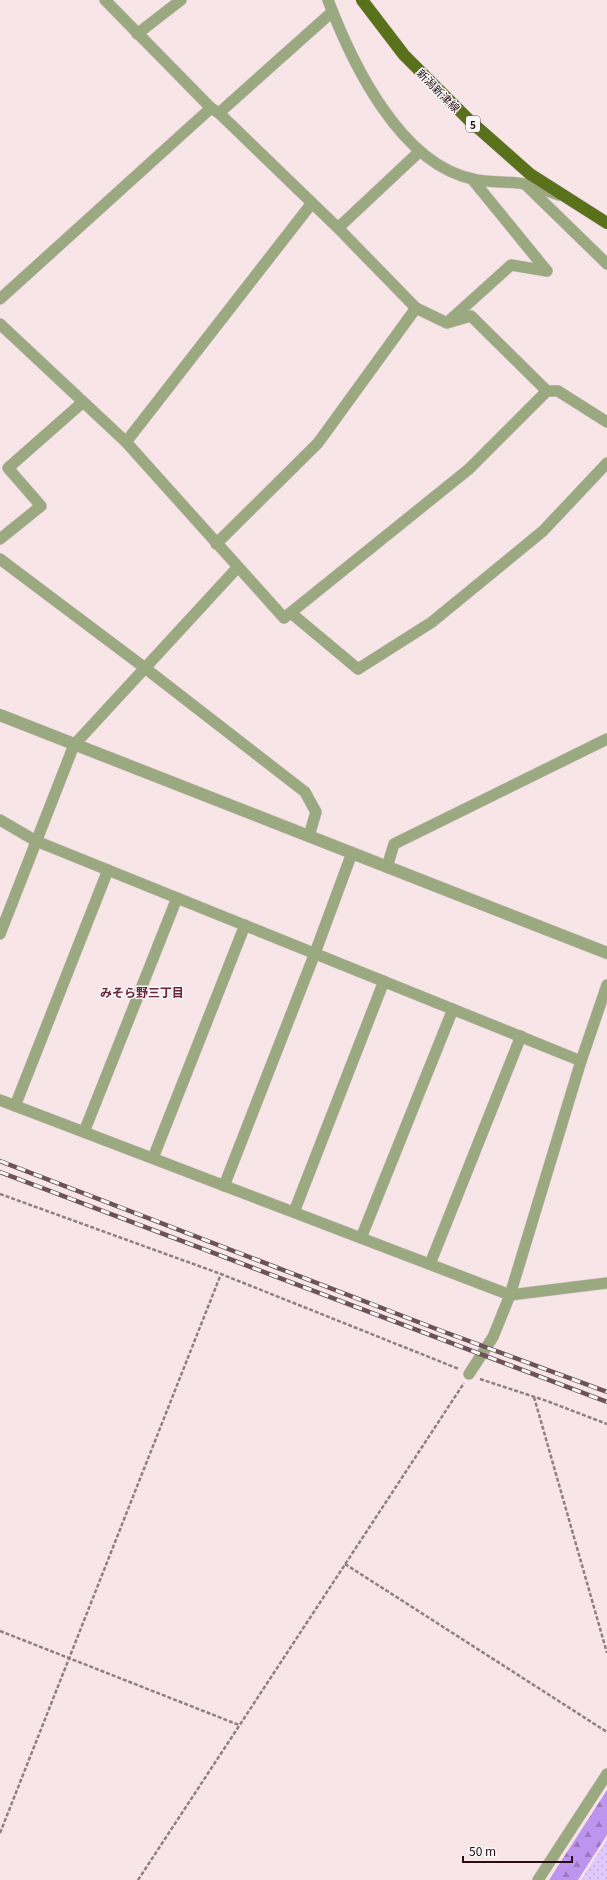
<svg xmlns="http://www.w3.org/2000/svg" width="607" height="1880" font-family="Georgia,'Noto Sans JP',serif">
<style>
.grass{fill:url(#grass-dots)}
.forest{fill:url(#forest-firs)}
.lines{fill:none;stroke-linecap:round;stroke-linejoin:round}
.minor-casing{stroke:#d6c2c6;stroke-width:12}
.tertiary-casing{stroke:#d6c2c6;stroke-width:13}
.primary-casing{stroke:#d6c2c6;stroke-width:13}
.path{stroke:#947d82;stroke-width:2.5;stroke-dasharray:4 2;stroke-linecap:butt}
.minor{stroke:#9aa980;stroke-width:11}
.tertiary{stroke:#9aa980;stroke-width:12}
.primary{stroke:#59711b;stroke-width:12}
.rail-casing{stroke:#6c5359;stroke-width:4.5}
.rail{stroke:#f7f7f7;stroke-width:3;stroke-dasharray:9;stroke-linecap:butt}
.labels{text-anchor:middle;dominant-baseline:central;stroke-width:3;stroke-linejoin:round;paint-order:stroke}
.shield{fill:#f7f7f7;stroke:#685359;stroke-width:1}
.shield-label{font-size:10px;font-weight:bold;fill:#2a0d15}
.street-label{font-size:11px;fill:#2a0d15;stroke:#f7f7f7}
.neighbourhood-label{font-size:12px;font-weight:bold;fill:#69243a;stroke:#f7f7f7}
</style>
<defs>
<pattern id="grass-dots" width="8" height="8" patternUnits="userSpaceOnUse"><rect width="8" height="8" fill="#dfc9fd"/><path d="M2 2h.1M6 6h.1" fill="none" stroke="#c0abd8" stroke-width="1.8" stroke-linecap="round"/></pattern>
<pattern id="forest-firs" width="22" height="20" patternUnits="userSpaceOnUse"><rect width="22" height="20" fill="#bd94ee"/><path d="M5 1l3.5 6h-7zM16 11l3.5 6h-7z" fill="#9a77c0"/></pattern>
</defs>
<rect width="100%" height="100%" fill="#f7e5e8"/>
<polygon class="grass" points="607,1839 607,1880 581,1880"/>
<polygon class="forest" points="607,1790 607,1835 578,1880 549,1880"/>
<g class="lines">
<g class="minor-casing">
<g id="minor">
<polyline points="105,0 211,108 219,113 338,228 416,308 447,323 471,316 547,391 558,391 607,422"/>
<path d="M328 0C352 63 400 164 473 179 489 183 507 181 524 184 535 186 547 191 559 195"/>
<polyline points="137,34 181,0"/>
<polyline points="219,113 332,12"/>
<polyline points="527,186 607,264"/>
<polyline points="338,228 419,152"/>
<polyline points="0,299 211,108"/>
<polyline points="450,320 511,265 547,271 472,179"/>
<polyline points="0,324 126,442 284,618 469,469 547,391"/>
<polyline points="126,442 312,203"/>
<polyline points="0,539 41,506 8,468 83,402"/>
<polyline points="216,544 318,443 416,308"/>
<polyline points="0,559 145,668 305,792 316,812 309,836"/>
<polyline points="291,613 358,669 432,622 543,531 607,463"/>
<polyline points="0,820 36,841 581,1061"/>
<polyline points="387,867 394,844 607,739"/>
<polyline points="0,934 74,745 238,567"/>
<polyline points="0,1100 510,1295 607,1283"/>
<polyline points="15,1106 108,870"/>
<polyline points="84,1132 177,898"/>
<polyline points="153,1158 245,925"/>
<polyline points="224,1186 315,953 352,853"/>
<polyline points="294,1212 384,981"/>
<polyline points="361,1238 453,1009"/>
<polyline points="430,1264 521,1036"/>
<polyline points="469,1374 493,1337 510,1295 581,1061 607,985"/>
<polyline points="538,1880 607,1774"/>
</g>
</g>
<g class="tertiary-casing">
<polyline id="tertiary" points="0,715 607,953"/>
</g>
<g class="primary-casing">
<polyline id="primary" points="362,0 404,55 469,120 530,174 607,223"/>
</g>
<g class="path">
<polyline points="0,1194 221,1274 459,1369"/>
<polyline points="480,1379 547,1401 607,1424"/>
<polyline points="534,1397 607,1653"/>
<polyline points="345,1564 607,1732"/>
<polyline points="0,1631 239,1725"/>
<polyline points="0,1833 221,1274"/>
<polyline points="138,1880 464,1383"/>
</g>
<use href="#minor" class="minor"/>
<use href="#tertiary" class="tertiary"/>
<use href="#primary" class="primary"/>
<g class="rail-casing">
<g id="rail">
<polyline points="0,1161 439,1330 607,1392"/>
<polyline points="0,1172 607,1402"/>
</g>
</g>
<use href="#rail" class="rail"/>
</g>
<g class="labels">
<rect class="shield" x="466" y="116" width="14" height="16" rx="3"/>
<g class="shield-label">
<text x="473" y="124">5</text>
</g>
<g class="street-label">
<text transform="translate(439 90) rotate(45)">新潟新津線</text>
</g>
<g class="neighbourhood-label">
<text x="142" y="991">みそら野三丁目</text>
</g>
</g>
<path d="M463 1856v6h109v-6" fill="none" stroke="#2a0d15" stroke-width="2"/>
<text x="469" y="1856" font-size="12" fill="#2a0d15" stroke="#f7f7f7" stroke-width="3" paint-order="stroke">50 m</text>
</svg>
